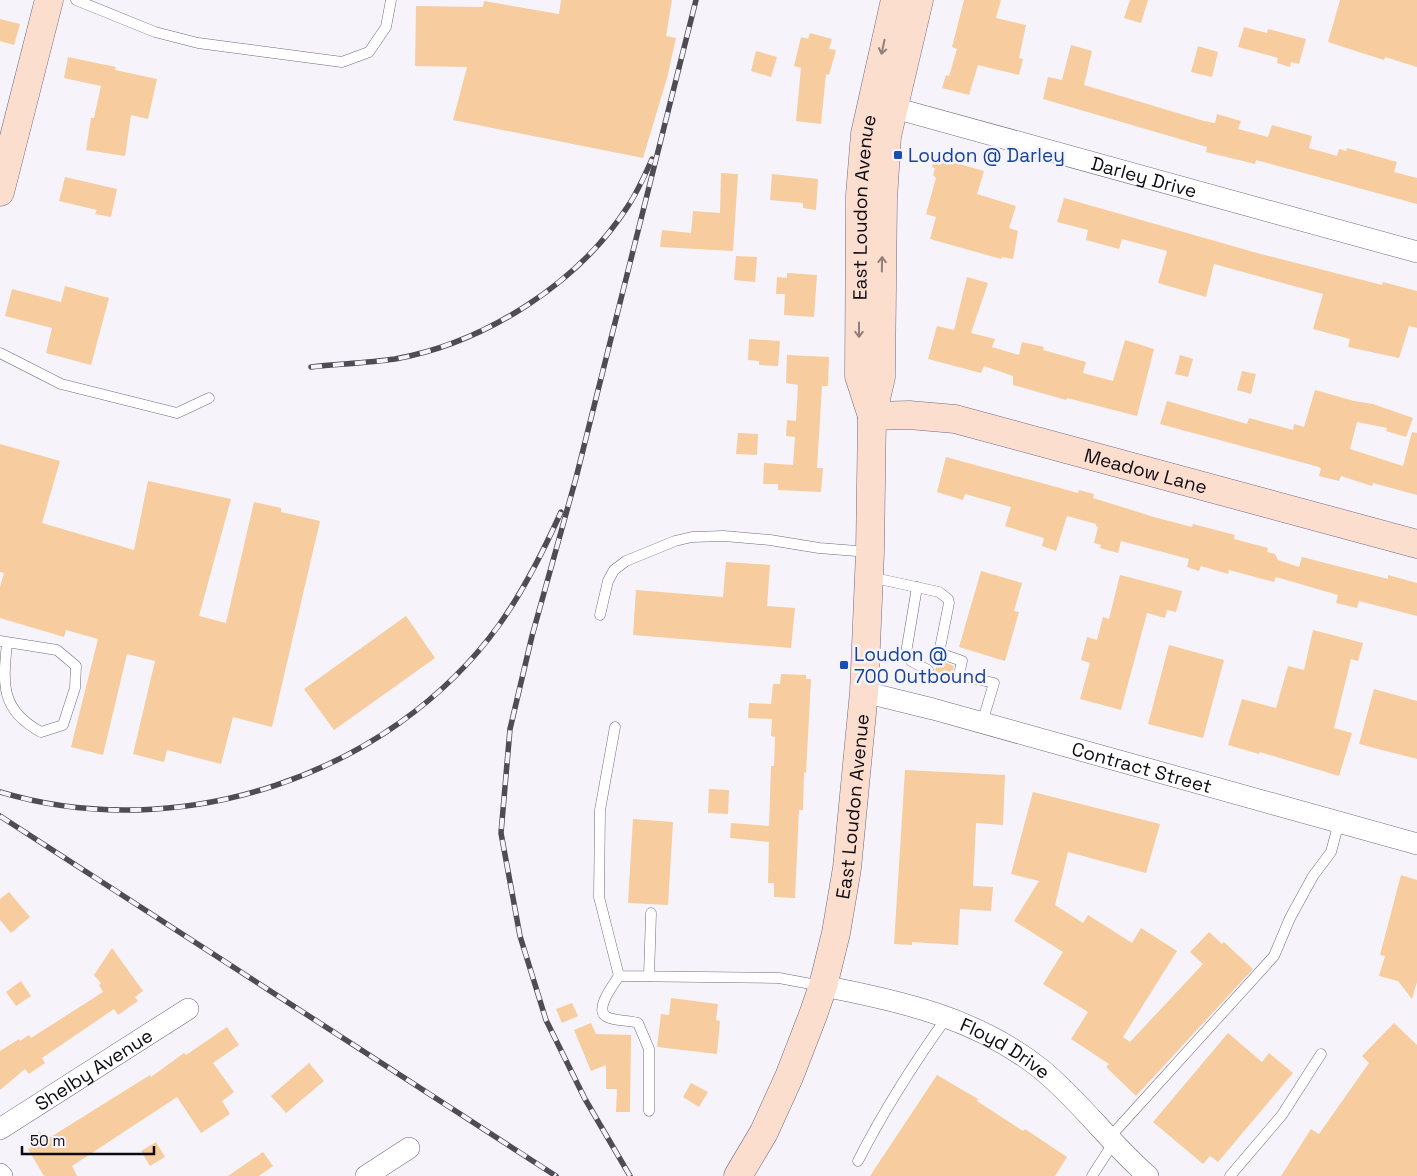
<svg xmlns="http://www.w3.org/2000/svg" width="1417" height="1176" font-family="'Space Grotesk',sans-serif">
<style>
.building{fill:#f7cc9e}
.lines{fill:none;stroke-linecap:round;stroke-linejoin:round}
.lane-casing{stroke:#716984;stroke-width:11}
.street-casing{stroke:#716984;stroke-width:22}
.secondary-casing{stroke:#716984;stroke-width:29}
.lane{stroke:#fff;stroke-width:10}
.street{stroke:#fff;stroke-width:21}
.secondary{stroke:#fbdece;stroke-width:28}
.rail-casing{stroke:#4f4c55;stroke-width:5.5}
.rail{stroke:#f6f4fa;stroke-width:4;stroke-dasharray:11;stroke-linecap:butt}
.oneway{stroke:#907f7a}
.transit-dot{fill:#1a4fb4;stroke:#f6f4fa;stroke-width:2}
.labels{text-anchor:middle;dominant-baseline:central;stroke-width:5;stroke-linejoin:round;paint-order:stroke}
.transit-label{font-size:19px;fill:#164399;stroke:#f6f4fa;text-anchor:start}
.street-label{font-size:19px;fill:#0d0a14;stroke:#f6f4fa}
</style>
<rect width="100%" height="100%" fill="#f6f4fa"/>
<g class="building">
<polygon points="561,0 672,0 666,36 676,38 667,78 643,158 453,120 467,67 415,66 416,6 483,7 484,1 559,14"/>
<polygon points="964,0 1001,0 996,18 1026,25 1019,58 1023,59 1019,75 978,65 969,95 942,88 946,75 949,76 957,49 952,47"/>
<polygon points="1130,0 1148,0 1141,23 1124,18"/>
<polygon points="1340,0 1417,0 1417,67 1385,57 1384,60 1368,55 1328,42"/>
<polygon points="0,19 20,24 14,45 0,41"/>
<polygon points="1244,27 1267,33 1268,29 1306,39 1299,64 1291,62 1290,67 1277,63 1278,58 1238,47"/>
<polygon points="810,33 832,39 829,49 836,50 829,75 826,74 821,124 796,121 801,68 794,66 801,37 808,39"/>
<polygon points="1071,45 1092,51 1084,85 1204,121 1215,123 1217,114 1241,121 1238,129 1268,137 1272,125 1312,136 1309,148 1337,156 1339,149 1346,151 1347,148 1397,162 1394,172 1417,178 1417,204 1256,160 1255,164 1206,152 1207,147 1043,99 1048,77 1062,80"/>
<polygon points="1198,46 1218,52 1212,77 1191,72"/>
<polygon points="756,51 777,57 771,77 751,71"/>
<polygon points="68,57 116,67 115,70 157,79 148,119 131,115 125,156 86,150 91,118 94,118 101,86 64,78"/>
<polygon points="937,151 961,158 959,164 984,171 977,194 1016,206 1009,228 1018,231 1013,259 1002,257 1001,259 930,239 936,217 926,214 936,178 933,175 935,168 932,167"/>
<polygon points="721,173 738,174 733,251 660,247 662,230 691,233 693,211 720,213"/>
<polygon points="772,174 818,179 816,210 803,208 803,203 770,200"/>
<polygon points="65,177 117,189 111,217 95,214 97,210 59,201"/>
<polygon points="1064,198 1257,253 1382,285 1383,282 1417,291 1417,328 1409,326 1399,358 1348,347 1350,339 1313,329 1323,294 1214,264 1206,297 1158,283 1167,251 1122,239 1119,249 1086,240 1088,230 1057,222"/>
<polygon points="736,256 757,257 755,282 734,280"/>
<polygon points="787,273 817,275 814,317 784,315 785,294 776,294 777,277 787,278"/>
<polygon points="967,277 988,283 971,333 995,339 992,347 1019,355 1022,342 1044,347 1043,350 1086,362 1083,373 1113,381 1125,340 1154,349 1137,416 1067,398 1066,400 1013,385 1013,376 984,366 981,373 928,359 937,326 954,330"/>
<polygon points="65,286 109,298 91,365 46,353 52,328 5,316 12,289 61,302"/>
<polygon points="749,339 780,341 778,366 759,365 759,361 748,360"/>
<polygon points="787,355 829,357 828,386 822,386 820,419 817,468 823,468 821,492 778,490 778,484 763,484 764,463 793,465 795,437 786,436 787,420 796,421 798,385 786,383"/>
<polygon points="1180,355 1193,359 1188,377 1175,374"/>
<polygon points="1242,371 1256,374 1251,394 1237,390"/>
<polygon points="1315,390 1354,401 1373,404 1413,418 1406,437 1386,431 1387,428 1357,422 1350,449 1403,466 1412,432 1417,433 1417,495 1373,483 1372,486 1341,476 1339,481 1319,476 1321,469 1319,467 1160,424 1167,401 1247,424 1249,418 1293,430 1294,424 1304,427"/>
<polygon points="738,433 758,434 757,455 736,454"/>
<polygon points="0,444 60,461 42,523 134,550 148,481 231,499 199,616 226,623 254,502 281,508 281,512 320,521 272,727 233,717 221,764 167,750 164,762 133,754 155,661 127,654 103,755 71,747 98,639 66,630 64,637 0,618 0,587 4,573 0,572"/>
<polygon points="946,457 1078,493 1079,490 1094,494 1093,498 1154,517 1192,527 1193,524 1235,535 1234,539 1268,548 1267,552 1275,554 1278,560 1299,567 1302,557 1388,579 1388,575 1417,583 1417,616 1359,601 1357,608 1336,603 1338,595 1276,577 1274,582 1229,570 1228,574 1201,566 1199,571 1187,567 1189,559 1121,541 1118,553 1100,548 1101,545 1094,543 1098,527 1096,526 1096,524 1067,516 1056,551 1042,546 1044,538 1005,526 1011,507 965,494 963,500 937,492"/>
<polygon points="726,562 770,565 767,606 795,608 791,648 633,635 636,590 723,597"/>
<polygon points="981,571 1022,583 1014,611 1019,612 1005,661 959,647"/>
<polygon points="1120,575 1182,591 1176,612 1167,610 1165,618 1147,613 1121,710 1080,699 1090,663 1081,660 1087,637 1097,640 1103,617 1109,619"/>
<polygon points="406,616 435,658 334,730 304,689"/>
<polygon points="1313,630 1363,643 1358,661 1351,659 1334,728 1352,733 1339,776 1260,752 1259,754 1228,745 1242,699 1276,708 1288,666 1304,670"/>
<polygon points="1169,645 1224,660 1203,738 1148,724"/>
<polygon points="938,660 954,666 951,682 933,678"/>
<polygon points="781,674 806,675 806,679 811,679 806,773 804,772 803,810 799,810 795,898 774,897 774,883 768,883 769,842 730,838 731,823 769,826 771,766 774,766 775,737 771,736 772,719 748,718 749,703 771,704 773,684 780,684"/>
<polygon points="1374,689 1417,701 1417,759 1359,744"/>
<polygon points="905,770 1005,775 1003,825 976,823 973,886 993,887 991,911 960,909 958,945 912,942 912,945 894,944"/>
<polygon points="709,789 729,790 728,814 708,813"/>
<polygon points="1033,792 1160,824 1146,873 1068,852 1055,905 1083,923 1088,915 1132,943 1141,928 1177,951 1123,1037 1130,1042 1203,964 1190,952 1209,932 1222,944 1224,942 1253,969 1136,1096 1106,1067 1109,1064 1071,1039 1088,1012 1043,984 1063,952 1014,921 1039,881 1011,874"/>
<polygon points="633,819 673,822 668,905 628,903"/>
<polygon points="1401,875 1417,880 1417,982 1412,999 1398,981 1379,976 1385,956 1380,955"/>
<polygon points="9,892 30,917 11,933 0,920 0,899"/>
<polygon points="112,948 143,991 135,997 138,1001 118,1015 114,1009 42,1058 45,1063 29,1074 25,1069 0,1090 0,1051 19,1039 20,1041 29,1035 31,1038 103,992 99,985 101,983 94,975"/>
<polygon points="21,981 31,996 16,1006 6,992"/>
<polygon points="671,998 718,1004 716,1020 720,1021 717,1054 657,1047 661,1014 669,1015"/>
<polygon points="572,1003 578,1016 562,1023 556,1009"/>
<polygon points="591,1023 596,1034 631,1035 630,1112 616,1112 617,1089 606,1089 606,1065 591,1071 574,1030"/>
<polygon points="1394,1023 1417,1045 1417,1176 1281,1176 1311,1129 1319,1134 1369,1063 1362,1056"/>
<polygon points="227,1027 239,1045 213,1063 234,1092 222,1101 230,1114 201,1133 177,1097 72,1166 77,1176 44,1176 28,1149 32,1147 28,1139 40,1132 44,1139 49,1138 150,1075 151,1077 184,1053 186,1055"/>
<polygon points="1228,1033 1262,1062 1269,1053 1293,1073 1218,1162 1210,1156 1203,1164 1153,1122"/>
<polygon points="309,1063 324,1081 286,1113 271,1096"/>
<polygon points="937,1075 978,1099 977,1101 1023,1131 1025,1129 1067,1157 1055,1176 870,1176"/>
<polygon points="691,1083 708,1092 699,1107 683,1097"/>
<polygon points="156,1142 165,1157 150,1166 141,1151"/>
<polygon points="263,1152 273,1166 259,1176 228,1176"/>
</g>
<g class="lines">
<g class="lane-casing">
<g id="lane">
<polyline points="76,0 155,32 198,43 342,62 369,52 386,27 391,0"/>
<polyline points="0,353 61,384 177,413 209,398"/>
<polyline points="870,577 939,592 948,599 949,603 939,653 962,661 959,675 994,683 982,723"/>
<polyline points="917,587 906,653 911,661 928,670"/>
<polyline points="600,615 608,581 614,570 626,561 675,541 692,537 724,536 770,540 819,548 869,552"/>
<path d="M0 641 57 650 76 666 75 688 63 725 41 732C0 710 3 684 7 643"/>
<polyline points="615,727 600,810 599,897 619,976 779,978 822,986"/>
<path d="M619 976C614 984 593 1010 607 1017 614 1021 628 1020 638 1023L649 1049V1111"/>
<polyline points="649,976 651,913"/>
<polyline points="1110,1137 1274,956 1290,918 1313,876 1331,852 1339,822"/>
<path d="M858 1161C884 1110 914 1063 947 1017"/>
<polyline points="1092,1176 1114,1142"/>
<polyline points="1230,1176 1282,1115 1321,1054"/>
</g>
</g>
<g class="street-casing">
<g id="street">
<path id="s1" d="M880 104 1417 252"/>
<path id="s2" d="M864 692 933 709 1417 844"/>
<path id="s3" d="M823 986C901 1001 977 1018 1041 1069 1080 1101 1110 1143 1148 1176"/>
<path id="s4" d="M0 1129 188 1009"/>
<polyline points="0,1174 2,1176"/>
<polyline points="366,1176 409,1148"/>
</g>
</g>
<g class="secondary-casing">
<g id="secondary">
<polyline points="0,192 49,0"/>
<path id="s5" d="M872 416 909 415 955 419 1417 544"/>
<path id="s6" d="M872 416 859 376 860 195 865 134 895 0"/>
<path id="s7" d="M738 1176 764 1132 789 1077 813 1015 823 986 836 933 847 868 864 692 870 552 872 416 881 377 883 199 887 136 919 0"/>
</g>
</g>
<use href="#lane" class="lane"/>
<use href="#street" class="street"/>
<use href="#secondary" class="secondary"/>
<g class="rail-casing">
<g id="rail">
<path d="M311 367C339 364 367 363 395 359 485 343 579 283 628 206 638 191 645 175 652 159"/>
<path d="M0 792C178 846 390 776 499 625 524 590 543 552 561 512"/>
<polyline points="0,816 556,1176"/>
<polyline points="630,1176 585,1099 546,1020 520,936 501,833 510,729 532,636 576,478 696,0"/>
</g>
</g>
<use href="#rail" class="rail"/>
</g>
<defs><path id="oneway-shaft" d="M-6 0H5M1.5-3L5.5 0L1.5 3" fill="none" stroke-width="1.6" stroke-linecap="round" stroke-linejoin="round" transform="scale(1.25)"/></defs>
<g class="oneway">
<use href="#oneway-shaft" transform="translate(883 47) rotate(102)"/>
<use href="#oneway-shaft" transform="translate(882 264) rotate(-89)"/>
<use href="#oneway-shaft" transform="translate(859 330) rotate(90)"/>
</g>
<g class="transit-dot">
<rect x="893" y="150" width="10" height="10" rx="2.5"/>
<rect x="839" y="660" width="10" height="10" rx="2.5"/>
</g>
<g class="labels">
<g class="transit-label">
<text x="908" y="155">Loudon @ Darley</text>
<text x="854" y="654">Loudon @<tspan x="854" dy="22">700 Outbound</tspan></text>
</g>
<g class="street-label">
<text stroke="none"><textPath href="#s1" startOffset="274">Darley Drive</textPath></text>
<text stroke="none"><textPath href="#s6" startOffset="211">East Loudon Avenue</textPath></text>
<text stroke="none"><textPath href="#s5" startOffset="281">Meadow Lane</textPath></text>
<text stroke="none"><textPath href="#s2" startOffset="288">Contract Street</textPath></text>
<text stroke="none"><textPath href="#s7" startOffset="391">East Loudon Avenue</textPath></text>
<text stroke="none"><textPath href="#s3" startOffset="194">Floyd Drive</textPath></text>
<text stroke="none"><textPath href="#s4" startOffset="111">Shelby Avenue</textPath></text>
</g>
</g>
<path d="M22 1146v8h132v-8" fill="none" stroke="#0d0a14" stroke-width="2.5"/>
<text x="30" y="1146" font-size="15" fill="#0d0a14" stroke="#f6f4fa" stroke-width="4" paint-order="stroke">50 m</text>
</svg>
